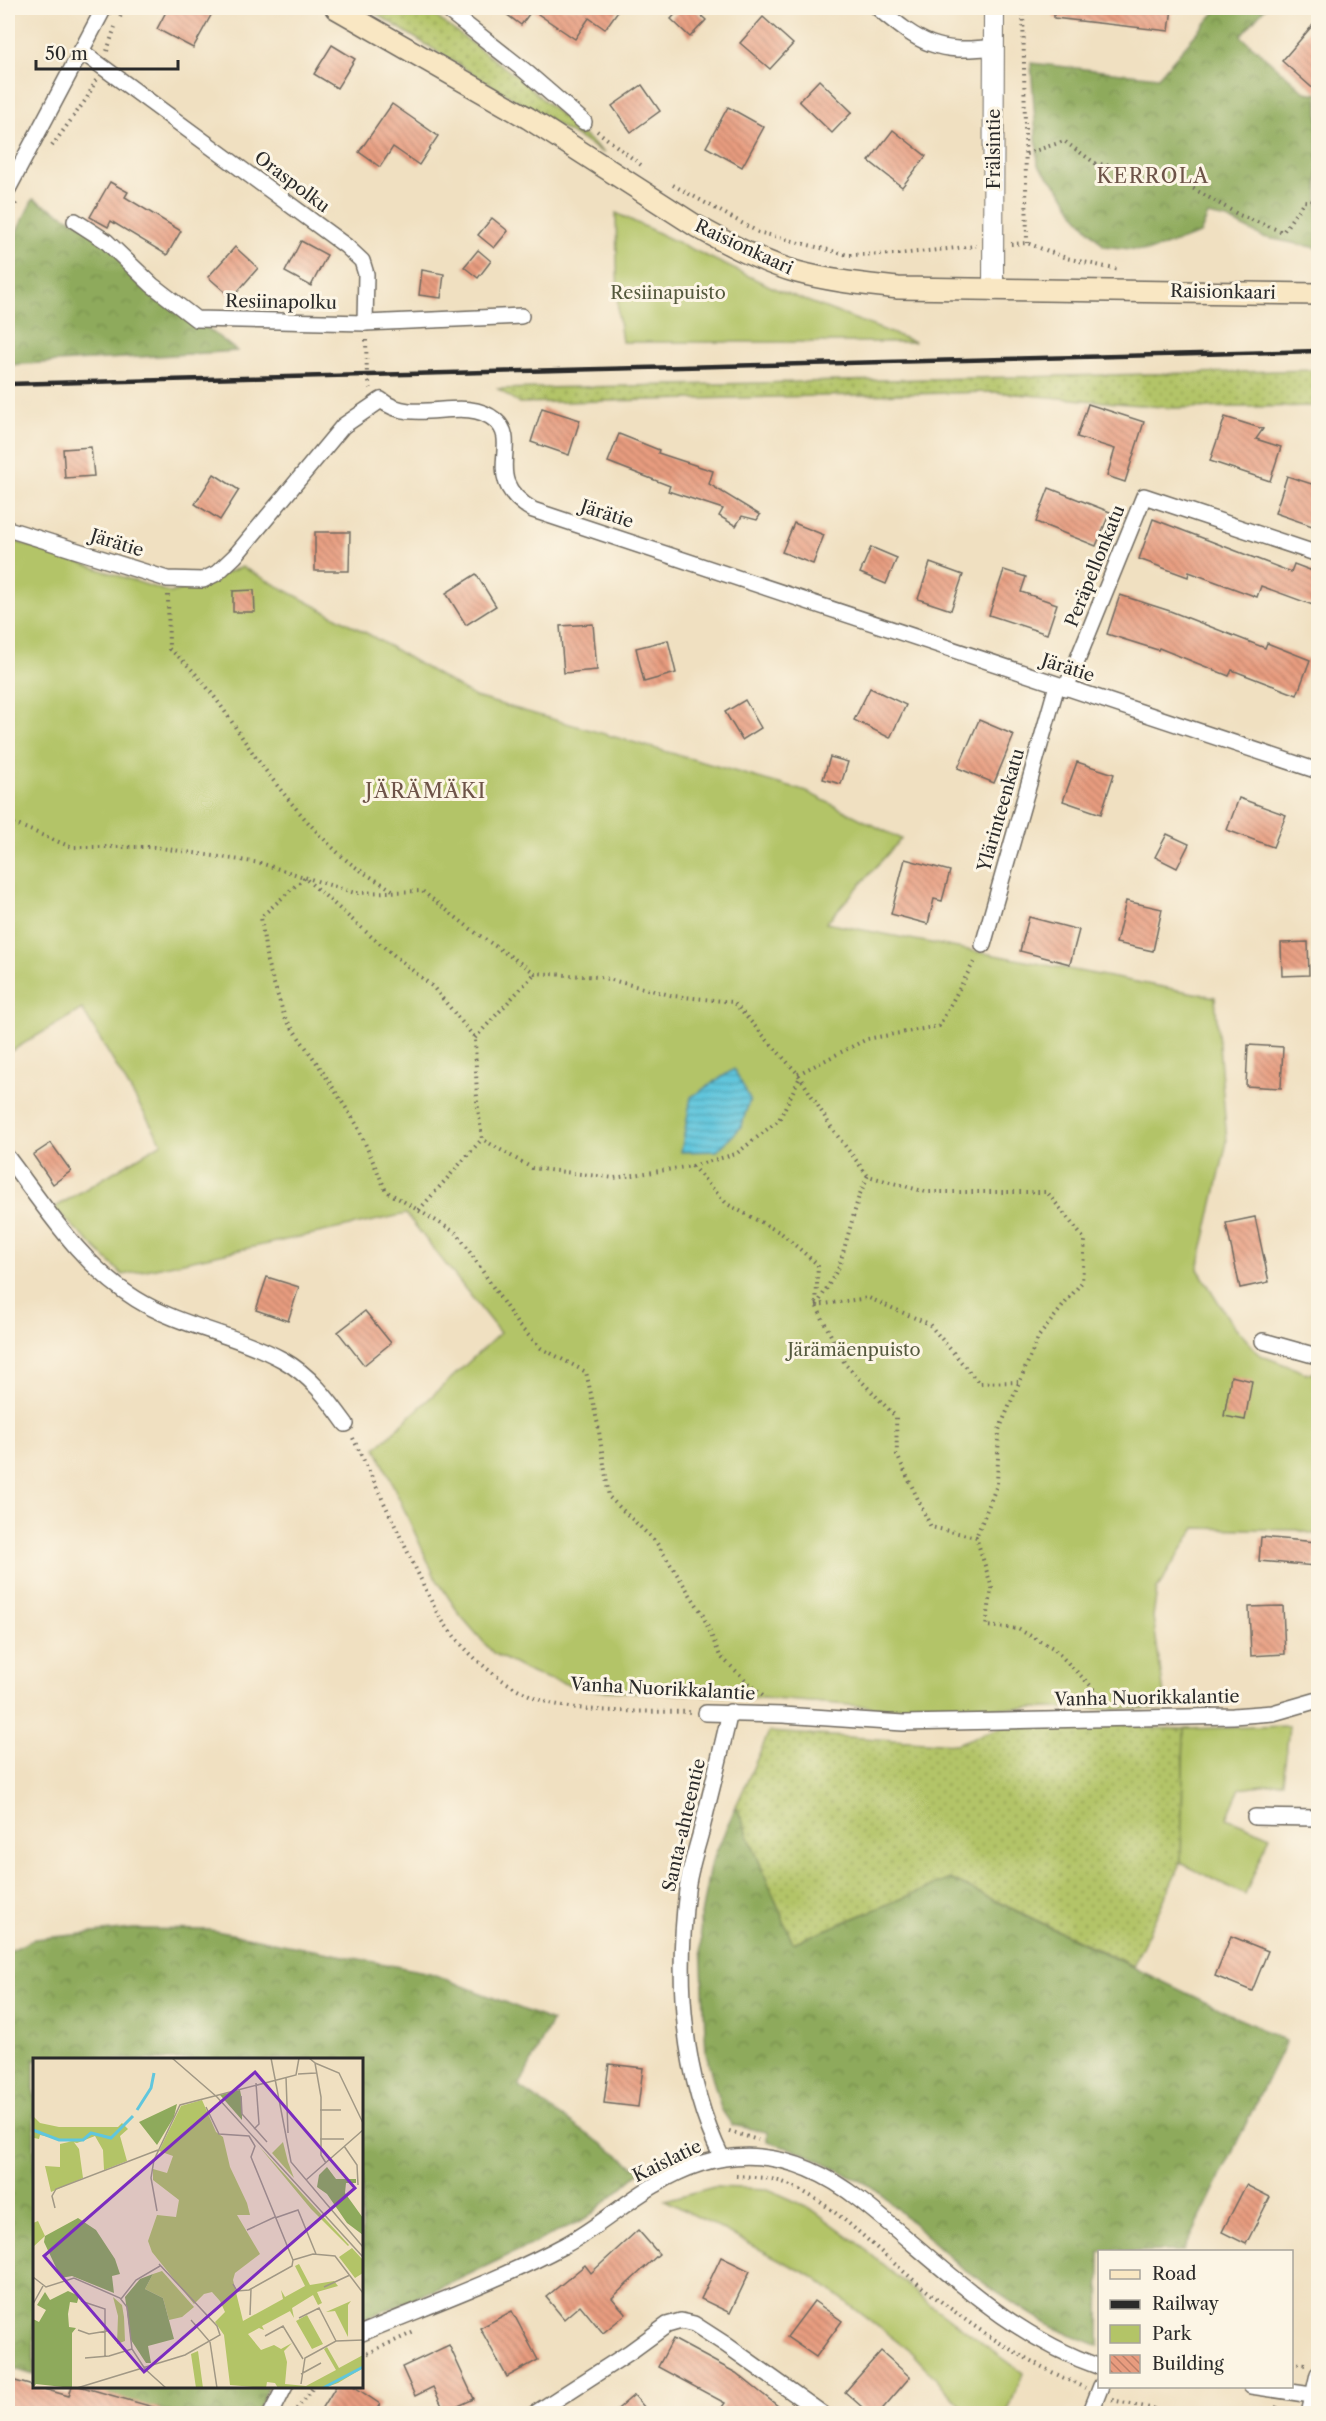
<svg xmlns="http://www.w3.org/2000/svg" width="1326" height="2421" font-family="'Libre Caslon Text',serif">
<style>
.grass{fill:url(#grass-dots);stroke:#6f7849;stroke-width:1.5}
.forest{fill:url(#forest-crowns);stroke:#5c6a44;stroke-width:1.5}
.park{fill:#b3c467;stroke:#6f7849;stroke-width:1.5}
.water{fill:url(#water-rules);stroke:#467884;stroke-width:1.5}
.building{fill:url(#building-back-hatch)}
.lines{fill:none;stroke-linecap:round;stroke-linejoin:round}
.minor-casing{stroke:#706a60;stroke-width:18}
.tertiary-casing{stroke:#706a60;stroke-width:22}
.secondary-casing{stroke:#706a60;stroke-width:24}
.path{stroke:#706a60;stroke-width:4;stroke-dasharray:1.5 4.5;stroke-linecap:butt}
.minor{stroke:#fff;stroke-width:15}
.tertiary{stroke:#fff;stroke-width:20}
.secondary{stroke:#f9e7c3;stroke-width:21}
.rail{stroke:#2b2b2b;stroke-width:4.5}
.labels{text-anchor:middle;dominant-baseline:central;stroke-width:6;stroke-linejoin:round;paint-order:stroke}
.street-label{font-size:18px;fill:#2b2b2b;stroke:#fcf5e5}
.park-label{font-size:18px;fill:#54593d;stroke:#fcf5e5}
.neighbourhood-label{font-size:20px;letter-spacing:1.5px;fill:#6d5348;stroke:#fcf5e5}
.inset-river{fill:none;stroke:#60c6dd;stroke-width:3}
.inset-road{fill:none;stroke:#a19885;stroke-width:1.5}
.view{fill:#7b2cbf;fill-opacity:0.15;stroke:#7b2cbf;stroke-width:3}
.inset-edge{fill:none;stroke:#2b2b2b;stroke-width:3}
</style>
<defs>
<pattern id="grass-dots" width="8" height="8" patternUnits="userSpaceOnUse" patternTransform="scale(1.5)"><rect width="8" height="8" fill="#b3c467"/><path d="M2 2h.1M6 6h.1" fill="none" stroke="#929f55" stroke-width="1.8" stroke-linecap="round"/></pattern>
<pattern id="forest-crowns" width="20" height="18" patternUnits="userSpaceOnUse" patternTransform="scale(1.5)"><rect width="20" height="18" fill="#8eaa5c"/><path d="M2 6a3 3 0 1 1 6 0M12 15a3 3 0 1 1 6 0" fill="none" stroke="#748b4c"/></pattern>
<pattern id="water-rules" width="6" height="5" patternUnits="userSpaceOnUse" patternTransform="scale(1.5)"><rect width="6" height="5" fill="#60c6dd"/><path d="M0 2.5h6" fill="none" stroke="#4fa1b3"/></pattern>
<pattern id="building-back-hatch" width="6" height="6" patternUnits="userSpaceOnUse" patternTransform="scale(1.5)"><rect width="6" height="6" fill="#e89c7f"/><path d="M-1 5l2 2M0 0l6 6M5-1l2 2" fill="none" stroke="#bc7f68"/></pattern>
</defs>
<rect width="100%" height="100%" fill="#fcf5e5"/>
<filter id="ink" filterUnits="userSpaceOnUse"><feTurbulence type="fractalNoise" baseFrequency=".0167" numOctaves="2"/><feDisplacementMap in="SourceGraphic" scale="12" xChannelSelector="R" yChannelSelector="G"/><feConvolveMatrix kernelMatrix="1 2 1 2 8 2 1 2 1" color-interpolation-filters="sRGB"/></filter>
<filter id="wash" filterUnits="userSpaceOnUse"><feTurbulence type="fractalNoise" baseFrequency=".008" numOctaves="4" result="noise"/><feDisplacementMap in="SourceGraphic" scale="24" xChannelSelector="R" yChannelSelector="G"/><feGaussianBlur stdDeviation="1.35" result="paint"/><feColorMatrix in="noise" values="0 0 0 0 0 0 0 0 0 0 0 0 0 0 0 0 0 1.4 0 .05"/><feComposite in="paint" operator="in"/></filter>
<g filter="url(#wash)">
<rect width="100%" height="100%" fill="#f0e0c1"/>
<g class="grass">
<polygon points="367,8 424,8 516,76 604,153 517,101"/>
<polygon points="1318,370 1318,406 1173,408 993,392 519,403 498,389"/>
<polygon points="1026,1718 1129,1723 1144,1728 1184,1729 1181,1863 1133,1966 950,1879 793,1943 736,1806 769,1732 956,1744"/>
</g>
<g class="forest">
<polygon points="1219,8 1265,8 1241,36 1305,92 1318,94 1318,248 1263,237 1227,219 1208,215 1200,234 1149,251 1104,246 1076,215 1062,192 1038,165 1031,63 1158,77"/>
<polygon points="33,199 107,238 185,311 237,351 8,365 8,249"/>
<polygon points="736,1806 793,1943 950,1879 1286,2041 1184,2251 1100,2252 1099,2346 1052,2327 999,2294 957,2264 873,2187 805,2153 767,2142 767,2132 732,2125 721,2109 706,2054 700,1921 710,1866"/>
<polygon points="133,1929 211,1930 430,1973 552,2021 519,2087 641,2171 588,2217 451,2283 362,2320 362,2060 34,2060 34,2375 8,2367 8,1952 34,1939"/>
<polygon points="76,2387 269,2387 256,2414 173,2413"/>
</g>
<g class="park">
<polygon points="616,213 778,290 915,342 622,342 618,314"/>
<polygon points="8,539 171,593 242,567 370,635 475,697 807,792 901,839 826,923 1215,997 1227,1142 1198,1269 1230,1321 1260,1355 1306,1373 1318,1373 1318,1535 1297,1530 1195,1528 1157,1589 1153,1617 1166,1709 874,1707 736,1696 586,1690 533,1674 493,1653 460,1615 435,1577 376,1448 500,1333 406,1214 123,1275 54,1208 162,1143 82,1009 8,1053"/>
<polygon points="1289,1726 1283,1782 1240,1788 1227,1818 1270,1836 1245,1895 1181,1863 1184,1729"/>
<polygon points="714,2187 768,2189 810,2208 854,2240 928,2303 1023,2373 1007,2413 968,2413 912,2353 815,2278 665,2200"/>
</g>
<polygon class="water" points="734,1069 750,1099 741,1127 717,1151 681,1152 691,1097"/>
<g id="blocks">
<g class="building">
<polygon points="168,8 215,8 193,48 157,29"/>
<polygon points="498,8 620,8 605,29 589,18 575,39 532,10 521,25"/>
<polygon points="681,8 693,8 706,20 690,37 671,19"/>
<polygon points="1054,8 1172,8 1169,31 1054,18"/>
<polygon points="763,17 793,44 770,69 740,43"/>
<polygon points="1318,19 1318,93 1282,61"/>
<polygon points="332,45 355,59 337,88 314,74"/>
<polygon points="819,80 852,112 832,133 799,101"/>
<polygon points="642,85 660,111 631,132 612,106"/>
<polygon points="392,104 438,136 419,165 393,147 380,167 359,152"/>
<polygon points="728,107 764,127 742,167 706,147"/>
<polygon points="893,130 926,156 902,187 869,161"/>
<polygon points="110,182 128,192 125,197 181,231 167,255 111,221 108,227 90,217"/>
<polygon points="492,218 508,231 494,248 478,235"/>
<polygon points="301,241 327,255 311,286 285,272"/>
<polygon points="235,247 258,268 232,298 208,277"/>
<polygon points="478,250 491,261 478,278 464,267"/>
<polygon points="422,270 444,274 441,298 419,295"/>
<polygon points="1088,404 1144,422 1125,482 1107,476 1115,449 1077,437"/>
<polygon points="542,408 580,420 569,455 531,442"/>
<polygon points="1225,417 1263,429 1256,439 1281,447 1270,481 1210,461"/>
<polygon points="619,434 659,450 658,453 713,471 709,484 760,515 757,520 742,516 736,526 719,516 723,509 668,491 670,486 608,462"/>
<polygon points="91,447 94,476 65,478 63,449"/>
<polygon points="214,474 239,490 220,520 195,504"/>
<polygon points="1287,476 1318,486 1318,528 1275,513"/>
<polygon points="1049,488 1110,512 1096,546 1036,522"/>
<polygon points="1153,519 1291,572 1294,564 1318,573 1318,607 1261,586 1257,597 1189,572 1188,577 1139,559"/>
<polygon points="794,523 824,535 813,564 782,552"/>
<polygon points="315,532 350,532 349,571 315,571"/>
<polygon points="871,547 897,558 886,584 860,573"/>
<polygon points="930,563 963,575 951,610 918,599"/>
<polygon points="1004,570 1026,577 1021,592 1057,604 1047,634 989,615"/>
<polygon points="476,574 496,606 466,625 446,593"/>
<polygon points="254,590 255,612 233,612 233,591"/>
<polygon points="1120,595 1170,611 1265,648 1267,643 1310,660 1297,695 1232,670 1229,676 1159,648 1158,650 1107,634"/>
<polygon points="593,624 597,670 564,673 560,626"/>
<polygon points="668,640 676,673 644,682 636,648"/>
<polygon points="870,688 906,705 890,738 854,720"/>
<polygon points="745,700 761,728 742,740 725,712"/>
<polygon points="979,720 1014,735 994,783 958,768"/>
<polygon points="830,757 848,762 841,784 823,779"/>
<polygon points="1077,762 1114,774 1101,814 1063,801"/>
<polygon points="1239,798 1286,815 1273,847 1227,830"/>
<polygon points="1167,834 1189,844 1177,868 1155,857"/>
<polygon points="905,859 950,871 942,901 934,899 928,924 891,914"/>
<polygon points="1126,901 1162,909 1153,951 1116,943"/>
<polygon points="1029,917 1079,930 1070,964 1020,951"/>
<polygon points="1308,942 1309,975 1282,976 1281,943"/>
<polygon points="1248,1045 1283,1047 1281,1088 1246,1086"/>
<polygon points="51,1143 71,1171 53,1184 33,1155"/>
<polygon points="1255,1217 1269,1282 1240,1288 1226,1223"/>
<polygon points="267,1277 299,1287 288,1321 256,1310"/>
<polygon points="365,1311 391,1343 364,1365 338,1332"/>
<polygon points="1231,1376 1252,1381 1245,1420 1224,1416"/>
<polygon points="1261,1537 1317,1542 1315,1566 1259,1561"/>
<polygon points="1283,1606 1285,1654 1251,1656 1249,1607"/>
<polygon points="1231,1936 1268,1951 1252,1991 1215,1976"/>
<polygon points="609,2064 643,2068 638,2107 604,2103"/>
<polygon points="1246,2185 1270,2197 1246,2244 1222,2232"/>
<polygon points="638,2230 659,2254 612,2298 626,2314 603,2333 580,2305 564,2319 546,2297 585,2265 591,2273"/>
<polygon points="721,2257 750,2271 730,2313 701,2299"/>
<polygon points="814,2301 842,2321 816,2357 787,2337"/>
<polygon points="512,2311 538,2360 507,2377 480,2328"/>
<polygon points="673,2339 736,2373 788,2414 717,2414 725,2403 658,2367"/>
<polygon points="449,2345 474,2399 445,2412 433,2387 415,2396 402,2367"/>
<polygon points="881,2351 910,2377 878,2414 870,2414 845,2392"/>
<polygon points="8,2379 69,2396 72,2386 79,2386 160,2409 160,2414 8,2414"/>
<polygon points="336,2386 353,2386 380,2404 374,2414 319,2414"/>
<polygon points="634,2395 650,2414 612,2414"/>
</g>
</g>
</g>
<g filter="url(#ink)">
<use href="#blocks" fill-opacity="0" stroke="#706a60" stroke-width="1.5"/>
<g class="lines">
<g class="minor-casing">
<g id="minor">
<polyline points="445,8 525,71 584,122"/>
<path d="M878 8C921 44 937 54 994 47"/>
<polyline points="81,51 346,246 362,261 366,274 365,323"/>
<polyline points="8,189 104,8"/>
<polyline points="75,221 106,241 152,285 196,319 365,323 521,316"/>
<path d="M8 529 167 579 203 580 217 573 235 556 343 426 381 400C414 427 464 394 495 420 523 443 479 479 533 510L1318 771"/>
<polyline points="1066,688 1144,496 1318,554"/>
<polyline points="983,945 1057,685"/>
<path d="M8 1158C46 1208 81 1265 136 1299 181 1327 236 1334 283 1360 310 1375 328 1399 346 1424"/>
<polyline points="1263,1341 1313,1355 1318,1354"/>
<polyline points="706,1713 783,1715 903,1723 1233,1716 1273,1713 1318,1700"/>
<polyline points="1255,1817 1318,1818"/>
<path d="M722 2158C682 2077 676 1979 687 1890 689 1871 696 1851 701 1832 711 1792 721 1752 730 1712"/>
<path d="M362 2333C429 2305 500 2280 565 2245 597 2228 624 2203 655 2185 726 2141 795 2149 860 2200 938 2261 1003 2333 1100 2367"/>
<polyline points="1251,2386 1318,2396"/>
<polyline points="271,2414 285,2386"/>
<polyline points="534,2414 630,2352 667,2325 681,2321 694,2324 725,2344 823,2414"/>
<polyline points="1090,2414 1101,2386"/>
<polyline points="1309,2414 1318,2374"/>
</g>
</g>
<g class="tertiary-casing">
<polyline id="tertiary" points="993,290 994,8"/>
</g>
<g class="secondary-casing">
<path id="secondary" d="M336 8 528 118 696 226C728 244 762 262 797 272 830 281 864 284 898 288L1318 294"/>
</g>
<g class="path">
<polyline points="1023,8 1027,243"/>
<polyline points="120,17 126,8"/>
<polyline points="107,51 115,27"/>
<polyline points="597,131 641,165"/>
<polyline points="52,146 87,98 96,80"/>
<polyline points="1026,154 1064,141 1095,163 1143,172 1189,186 1239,215 1283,232 1304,201 1318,202"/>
<polyline points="673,185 758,232 848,255 899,254 976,246"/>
<polyline points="8,221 16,203"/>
<polyline points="1011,244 1027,243 1066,258 1119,270"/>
<polyline points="366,340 367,376 371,388"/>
<path d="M168 595 169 649C207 678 230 721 257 759 283 794 312 830 345 859 359 871 378 881 394 891"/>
<polyline points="8,821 71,847 154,847 260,863 355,893 422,891 476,933 535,973 600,977 674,996 733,1002 798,1074 833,1130 868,1176 926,1192 1047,1192 1085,1240 1082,1282 1039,1336 999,1430 997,1485 976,1537"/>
<polyline points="304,878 261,917 267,962 285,1018 319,1066 357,1125 386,1191 458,1234 518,1325 541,1348 586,1372 598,1425 609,1497 656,1542 702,1613 720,1656 765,1698"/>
<polyline points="307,880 373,938 433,987 475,1038 477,1101 482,1139 532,1168 614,1178 692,1166 727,1204 781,1233 818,1265 816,1305 845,1364 896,1417 897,1455 931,1527 976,1537 992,1588 986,1626 1018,1629 1053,1648 1108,1703"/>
<polyline points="475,1038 535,973"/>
<polyline points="798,1074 867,1039 939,1026 976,958"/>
<polyline points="692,1166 736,1154 779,1120 800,1077"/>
<polyline points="419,1210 482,1139"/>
<polyline points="816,1305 869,1298 929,1324 979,1383 1018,1382"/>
<polyline points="817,1305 839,1267 859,1196 868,1176"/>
<path d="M353 1438 437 1613C463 1652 497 1683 541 1700 577 1714 652 1711 693 1712"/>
<polyline points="729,2131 758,2140"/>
<path d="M736 2176C754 2177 773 2177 790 2185 836 2206 870 2244 909 2276 926 2291 945 2304 963 2318 1001 2346 1042 2368 1085 2388"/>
<polyline points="362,2356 414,2332"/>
<polyline points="1292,2365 1296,2363 1306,2364"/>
<polyline points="1112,2400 1159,2410 1275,2411 1278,2404"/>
<polyline points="1275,2411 1289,2414"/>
<polyline points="293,2414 314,2386"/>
</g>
<use href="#minor" class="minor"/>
<use href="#tertiary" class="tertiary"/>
<use href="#secondary" class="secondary"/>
<polyline class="rail" points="8,384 1318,351"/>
</g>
</g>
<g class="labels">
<g class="street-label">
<text transform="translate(994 149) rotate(-90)">Frälsintie</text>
<text transform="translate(292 182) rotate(37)">Oraspolku</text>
<text transform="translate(744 247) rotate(25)">Raisionkaari</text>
<text transform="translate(1223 292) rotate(1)">Raisionkaari</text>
<text transform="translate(281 302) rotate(1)">Resiinapolku</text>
<text transform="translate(607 514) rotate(18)">Järätie</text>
<text transform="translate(117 543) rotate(17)">Järätie</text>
<text transform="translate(1095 566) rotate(-68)">Peräpellonkatu</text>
<text transform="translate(1068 668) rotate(18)">Järätie</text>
<text transform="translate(1001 810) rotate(-74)">Ylärinteenkatu</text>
<text transform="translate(663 1689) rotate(3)">Vanha Nuorikkalantie</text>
<text transform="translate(1147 1698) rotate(-1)">Vanha Nuorikkalantie</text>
<text transform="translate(684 1825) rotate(-77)">Santa-ahteentie</text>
<text transform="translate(667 2161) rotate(-26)">Kaislatie</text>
</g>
<g class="park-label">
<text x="668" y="293">Resiinapuisto</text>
<text x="854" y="1350">Järämäenpuisto</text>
</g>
<g class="neighbourhood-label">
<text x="1153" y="176">KERROLA</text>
<text x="426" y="791">JÄRÄMÄKI</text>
</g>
</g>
<g transform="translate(33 2058)">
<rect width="330" height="330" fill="#f0e0c1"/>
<path d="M40 83 46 91 50 120 18 134 12 108 27 109V86ZM225 87 316 187 315 188 278 151ZM319 190 330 202V215L322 220 306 199ZM129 213 161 249 149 259 136 262 130 240 112 231 120 216Z" fill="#b3c467"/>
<path d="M207 32 209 42V62L187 37ZM144 46 141 59 124 87 106 64ZM294 109 303 121H323V125H313L312 135 330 160V177L314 165 294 136 284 129 286 117ZM45 160 63 172 82 201 87 216 79 218 81 235 39 218 28 220 11 184 12 178ZM120 216 112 231 130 240 141 281 115 288 118 305H113L98 282 92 239 107 221ZM35 233 46 238 44 245 37 244 35 256 36 269 43 270 39 275V330L3 326 0 330V261L6 264 13 252 4 247 12 234 17 242Z" fill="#8eaa5c"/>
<path d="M169 42 183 74 190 79 197 109 214 145 217 157H204L227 196 202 215 200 222 210 263 250 241 248 232 252 239 272 228 262 208 266 206 277 227 301 223 305 228 284 234 289 245 285 247 280 237 259 250 261 260 257 253 229 268 231 272 226 270 215 276 228 292 241 287 248 291 259 285 251 293 254 304 252 326 273 328 303 312 291 291 294 289 306 310 330 297V310L305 325 291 330H245L242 325 234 324 233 330 197 327 191 277 182 264 192 254 187 243 179 234 171 236 161 246 119 194 115 183 124 157 143 159 146 142 120 122V111L134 115 140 98 126 93 148 48ZM0 58 7 65 26 69H85L89 65 95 71 87 78 94 103 71 112 70 92 62 78 44 85 7 77 6 81 1 80ZM250 84 255 104 261 120 239 95ZM5 163 12 178 0 189V165ZM80 239 89 247 91 259 92 283 84 286 85 258ZM318 243 315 247V279L302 253 293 254ZM274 257 290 286 279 291 263 263ZM165 293 170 330H163L158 296Z" fill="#b3c467"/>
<path class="inset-river" d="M104 52 118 30 121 15M0 72 26 82H50L58 75 78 80 100 58M290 330 330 309"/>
<path class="inset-road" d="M139 0 184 39 330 199M238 0 258 104 330 189M276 0 282 5 288 39V97L293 105M282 5 306 15 330 65M265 16 283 15M253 19 255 75M208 38 209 56 234 84M173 49 186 76 216 78 222 88 218 99 260 202M287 52H308M221 71 226 66 223 25M287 81H311M311 88 324 107 325 127M273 122 330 72M22 150 19 138 23 131 125 92M124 153 118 120 121 102 147 47 263 17 266 0M242 160 265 152 283 196M214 172 242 159M260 202 280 196 302 198 330 235M0 219 13 229 41 220 87 240 94 249 99 291 112 311 133 330M200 226 204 233 216 232 259 208 260 202M291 229 317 217M88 241 103 222 127 208M48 243 72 251V299M0 246 10 228M217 257 218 231M266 260 286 250 303 283M158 262 177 284 184 330M45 272 56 276 74 273M232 278 250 268 270 301M52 300 76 298 99 291M268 316 288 305M268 326 272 300 303 283 330 282M44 330 152 297 187 277 184 268 126 206"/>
<path class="view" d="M222 14 322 130 111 314 11 198Z"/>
<rect width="330" height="330" class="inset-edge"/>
</g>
<rect width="1326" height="2421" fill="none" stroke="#fcf5e5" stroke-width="30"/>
<rect x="1098" y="2250" width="195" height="138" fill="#fcf5e5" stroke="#a8a49b" stroke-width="1.5"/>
<rect x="1110" y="2270" width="30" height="9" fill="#f9e7c3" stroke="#a8a49b" stroke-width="1.5"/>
<text x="1152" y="2280" font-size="18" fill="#2b2b2b">Road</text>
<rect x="1110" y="2300" width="30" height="9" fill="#2b2b2b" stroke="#a8a49b" stroke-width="1.5"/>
<text x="1152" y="2310" font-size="18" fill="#2b2b2b">Railway</text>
<rect x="1110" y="2325" width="30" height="18" fill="#b3c467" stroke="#a8a49b" stroke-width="1.5"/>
<text x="1152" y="2340" font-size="18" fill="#2b2b2b">Park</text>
<rect x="1110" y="2355" width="30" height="18" fill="url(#building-back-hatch)" stroke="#a8a49b" stroke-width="1.5"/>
<text x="1152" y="2370" font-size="18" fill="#2b2b2b">Building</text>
<path d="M36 60v9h142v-9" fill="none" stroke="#2b2b2b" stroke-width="3"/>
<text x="45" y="60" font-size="18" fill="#2b2b2b" stroke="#fcf5e5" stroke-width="4.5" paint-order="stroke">50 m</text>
</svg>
